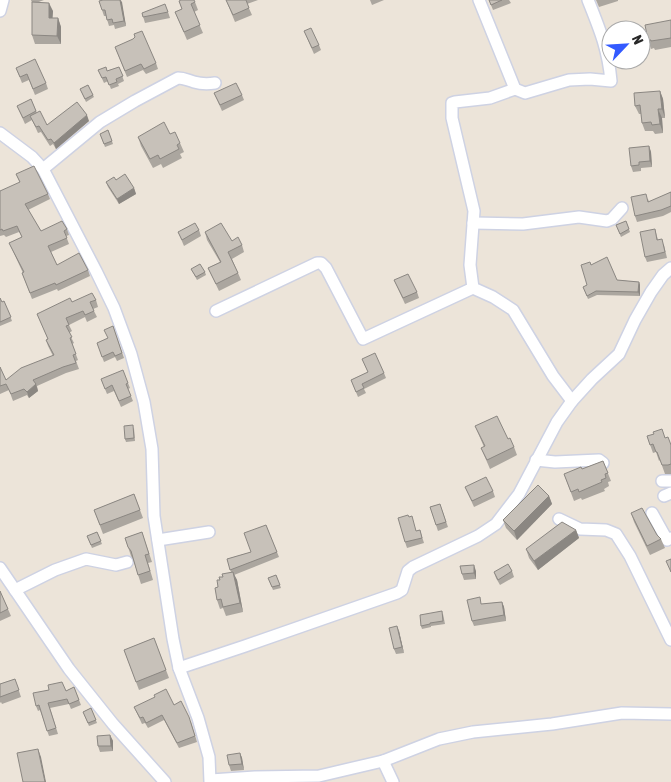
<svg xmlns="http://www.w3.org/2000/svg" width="671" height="782" font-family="'Asap Condensed',sans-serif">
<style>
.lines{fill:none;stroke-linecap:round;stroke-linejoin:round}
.minor-casing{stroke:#ced2e3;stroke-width:14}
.minor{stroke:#fff;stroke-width:11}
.wall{fill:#aba69f}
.shaded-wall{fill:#8b8782}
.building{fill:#c7c1b9;stroke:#8b8782}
</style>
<rect width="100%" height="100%" fill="#ece4d9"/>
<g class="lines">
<g class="minor-casing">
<g id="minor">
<path d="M479 0 515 89 525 93 569 80 590 79 611 81C608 49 600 30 588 0"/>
<polyline points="0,11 3,0"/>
<polyline points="515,89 490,98 455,102 452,103 452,118 474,211 470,265 473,288 493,297 513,310 553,376 572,401"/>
<polyline points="0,133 32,157 43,169 96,271 114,308 131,354 144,402 152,449 154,516 173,639 179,668 198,718 209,757 210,782"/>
<path d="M43 169 100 122 135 101 178 78C184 78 187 80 194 82 201 84 208 84 215 83"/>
<polyline points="473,223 523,224 579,217 607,221 612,219 622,208"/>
<polyline points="216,311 317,263 321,263 326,268 363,339 473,288"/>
<polyline points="536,460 555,462 599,460 603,463"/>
<polyline points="662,481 671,481"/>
<polyline points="664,496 671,493"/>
<polyline points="652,513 667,540 671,538"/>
<polyline points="559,519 580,529 606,530 616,534 630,556 671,640"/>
<polyline points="158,540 209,532"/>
<polyline points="0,568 69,669 113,724 165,782"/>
<polyline points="15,590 55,570 86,559 116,565 127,562"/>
<polyline points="179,668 245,646 397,593 402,590 408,571 413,567 478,536 496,524 519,494 557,422 572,401 592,379 619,354 635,320 651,292 663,275 671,268"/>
<polyline points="383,761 393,782"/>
<polyline points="211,780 255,777 319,776 383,761 439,739 473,732 552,724 622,713 671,714"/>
</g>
</g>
<use href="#minor" class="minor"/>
</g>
<g class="wall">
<polygon points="31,0 44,0 36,3 53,11 52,18 58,18 61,27 61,44 35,44 32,35 32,3"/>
<polygon points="103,0 121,0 126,26 115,29 114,25 109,26 106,16 104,16 102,10"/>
<polygon points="226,0 258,0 247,4 252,15 235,22"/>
<polygon points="370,0 384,0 372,5"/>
<polygon points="489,0 509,0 511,3 493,10"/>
<polygon points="596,0 618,0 618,1 599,7"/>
<polygon points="179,1 195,2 198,10 194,12 203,33 187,40 175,12 182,9"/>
<polygon points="168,12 170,18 145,23 142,13"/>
<polygon points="671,20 671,47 655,50 654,48 651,49 648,40"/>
<polygon points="304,31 319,45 321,50 314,54"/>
<polygon points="115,47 156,63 158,69 146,74 143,70 127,77"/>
<polygon points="119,67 124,81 118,84 119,86 111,89 108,81 104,83 98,70 107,71"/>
<polygon points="16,68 46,83 48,89 35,95 29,80 22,83"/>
<polygon points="88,85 94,97 86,102 80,89"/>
<polygon points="660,91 663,99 665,118 662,118 663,133 655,134 653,131 645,131 642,123 641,114 639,114 635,106"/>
<polygon points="214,93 242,95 244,100 222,111"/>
<polygon points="31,99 37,113 47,125 89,121 56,149 53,144 50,146 41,132 38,133 32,120 25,124 17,106"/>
<polygon points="108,130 113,144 105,147 100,134"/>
<polygon points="170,134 180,143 184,152 180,154 182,158 163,168 161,164 153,168 141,146 138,137"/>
<polygon points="649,146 651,152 652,167 641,168 641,171 633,172 631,166"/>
<polygon points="16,174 48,194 50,199 28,210 41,231 67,229 69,235 66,236 69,244 51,252 57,265 88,270 90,276 58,291 57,289 32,299 22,273 23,273 9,243 22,237 19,232 6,237 4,235 0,236 0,191 20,183"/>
<polygon points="116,180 134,188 136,194 119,204 108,187 106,182"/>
<polygon points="671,192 671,212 663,216 637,222 635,216 648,199 649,202"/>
<polygon points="626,221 630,232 621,237 616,225"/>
<polygon points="655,229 658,240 664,245 667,258 647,262 645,257"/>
<polygon points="199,230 201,236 184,246 178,232"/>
<polygon points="205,232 242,245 244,252 232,259 241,280 219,291 208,268 220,262 207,240"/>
<polygon points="591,265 617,280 639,282 640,285 640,296 597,295 588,299 583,287 587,285"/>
<polygon points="191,269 205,272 206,275 197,280"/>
<polygon points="394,280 417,292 419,298 405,304"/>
<polygon points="0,298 2,302 4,301 12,321 0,326"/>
<polygon points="96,300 98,307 93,309 97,317 87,322 85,317 69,325 72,331 69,333 74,343 72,344 78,360 76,361 79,369 66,373 37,386 38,391 29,398 27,395 13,401 9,390 0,394 0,367 6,380 53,356 48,346 46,340 48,339 37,314 72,302"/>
<polygon points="113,326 124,358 117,361 115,357 104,362 97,343 108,338"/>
<polygon points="362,359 384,373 386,378 364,389 366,393 358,397 351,380 368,372"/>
<polygon points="101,379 128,383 130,388 128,389 133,401 121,407 114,391 107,394"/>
<polygon points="475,426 508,439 514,447 517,455 490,469 481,448 484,447"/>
<polygon points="134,428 135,441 126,442 125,439"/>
<polygon points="647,436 666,438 671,445 671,474 665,474 660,460 659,461 656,452 653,453"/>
<polygon points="603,461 611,481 608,482 609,486 604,489 605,491 582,500 581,498 574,501 564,474 582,469"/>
<polygon points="465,487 493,491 495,497 474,507"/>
<polygon points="134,494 143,518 103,534 94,510"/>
<polygon points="549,496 552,504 517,540 506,528 503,520"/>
<polygon points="440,504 448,527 438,531 430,507"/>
<polygon points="631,513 661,539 665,548 650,555 634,522"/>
<polygon points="266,525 279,557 234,575 237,580 243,612 226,616 223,608 220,609 217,600 218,587 223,577 231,572 227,559 251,552"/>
<polygon points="420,530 424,543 407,548 405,542 417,531"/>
<polygon points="576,530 579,538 538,570 529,558 526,549"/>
<polygon points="97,532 102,544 92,548 87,536"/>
<polygon points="142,532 152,562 148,563 153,580 141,584 133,559 131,556 125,538"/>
<polygon points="476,571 476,579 464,580 462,574"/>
<polygon points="512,571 514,577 500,585 496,578 494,572"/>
<polygon points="276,575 281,588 273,590 268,578"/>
<polygon points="0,591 11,616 0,621"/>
<polygon points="502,602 504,607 506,621 474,626 472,621 482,604"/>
<polygon points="443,614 445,624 431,626 431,627 422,629 421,626"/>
<polygon points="399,631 404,653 396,654 394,649"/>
<polygon points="154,638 169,678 139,690 124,650"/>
<polygon points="15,679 21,697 2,704 1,702 0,703 0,684"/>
<polygon points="74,687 81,705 71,709 69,704 50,708 58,734 49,736 40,710 38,711 36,706"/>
<polygon points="174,705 191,722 197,742 179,748 164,720 148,728 145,723 142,724 134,707"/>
<polygon points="91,708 97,723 89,726 83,712"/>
<polygon points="110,735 113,741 113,751 100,752 98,746"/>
<polygon points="240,753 242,758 244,770 231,771 229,765"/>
</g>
<g class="shaded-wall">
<polygon points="120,0 122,2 126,26 124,21"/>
<polygon points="49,3 53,11 52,26 49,18"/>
<polygon points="58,18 61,27 61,44 57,36"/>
<polygon points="660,91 663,99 665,118 662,109"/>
<polygon points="658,109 662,118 663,133 660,124"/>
<polygon points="87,115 89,121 56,149 54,143"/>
<polygon points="649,146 651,152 652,167 650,161"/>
<polygon points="134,188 136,194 119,204 117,199"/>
<polygon points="639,282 640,285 640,296 638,292"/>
<polygon points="36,384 38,391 29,398 27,392"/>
<polygon points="549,496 552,504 517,540 514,531"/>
<polygon points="576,530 579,538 538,570 534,561"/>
<polygon points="474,565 476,571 476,579 474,573"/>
<polygon points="233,572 237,580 243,612 240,603"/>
<polygon points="502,602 504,607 506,621 504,615"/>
<polygon points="397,626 399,631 404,653 402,647"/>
<polygon points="110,735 113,741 113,751 111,746"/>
<polygon points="38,749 41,757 46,782 45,782"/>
<polygon points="240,753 242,758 244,770 242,764"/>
</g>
<g class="building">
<polygon points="103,0 120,0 124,21 113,23 112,19 107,20 105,10 102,10 99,1"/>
<polygon points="181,0 194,0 195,2 191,4 200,25 184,32 175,12 182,9 179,1"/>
<polygon points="226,0 246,0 249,8 233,15"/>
<polygon points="489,0 502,0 491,5"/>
<polygon points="32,2 49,3 49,18 58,18 57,36 32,35"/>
<polygon points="165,4 168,12 143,17 142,13"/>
<polygon points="671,20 671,38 651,41 651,40 648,40 645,25"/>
<polygon points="311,28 319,45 312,48 304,31"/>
<polygon points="142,31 156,63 144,69 141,64 125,71 115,47 133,39 135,37 134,34"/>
<polygon points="35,59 46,83 33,89 27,74 20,77 16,68"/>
<polygon points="106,67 107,71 119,67 123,76 116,79 117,82 109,85 106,77 102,78 98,70"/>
<polygon points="236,83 242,95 220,105 214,93"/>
<polygon points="88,85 93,95 85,99 80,89"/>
<polygon points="660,91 662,109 658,109 660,124 652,125 651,122 642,123 640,105 635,106 634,93"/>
<polygon points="31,99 36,111 23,118 17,106"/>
<polygon points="77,102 87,115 54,143 51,139 48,140 39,126 36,127 30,116 40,111 47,125"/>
<polygon points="164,122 170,134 175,132 180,143 177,145 179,149 160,159 158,155 150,159 138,137"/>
<polygon points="108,130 112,141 104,144 100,134"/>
<polygon points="649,146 650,161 639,162 639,165 631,166 629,148"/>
<polygon points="34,166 48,194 25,204 41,231 62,221 67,229 64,231 67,238 48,246 57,265 79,253 88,270 56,285 55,283 30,293 22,273 24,272 9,243 22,237 17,226 3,231 2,229 0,230 0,191 20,182 16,174"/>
<polygon points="125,174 134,188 117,199 106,182 114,177 116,180"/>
<polygon points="671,192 671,206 661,210 635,216 631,197 646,194 648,202"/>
<polygon points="626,221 629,229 620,234 616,225"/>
<polygon points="195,223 199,230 182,240 178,232"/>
<polygon points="221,223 232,241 238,237 242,245 228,252 238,273 216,284 208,268 221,262 205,232"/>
<polygon points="655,229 657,240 662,239 665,252 645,257 640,232"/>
<polygon points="607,257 617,280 639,282 638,292 596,291 587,296 583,287 587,285 581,265 590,262 591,265"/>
<polygon points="200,264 205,272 196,277 191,269"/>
<polygon points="408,274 417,292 403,298 394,280"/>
<polygon points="92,293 96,300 90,302 94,311 85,315 83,311 66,318 69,325 66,326 72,337 70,338 76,354 73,355 76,363 63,367 33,380 36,384 27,392 24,389 11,394 6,384 0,386 0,367 6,380 21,368 54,355 46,340 48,339 37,314 70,298 72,302"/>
<polygon points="0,298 2,302 4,301 11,317 0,322"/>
<polygon points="113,326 122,353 115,356 113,352 102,357 97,343 108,338 104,330"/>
<polygon points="375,353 384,373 362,384 364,388 356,392 351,380 368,372 362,359"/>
<polygon points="123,370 128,383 126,384 131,396 119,401 112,385 105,389 101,379"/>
<polygon points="497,416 508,439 510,438 514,447 487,460 481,448 485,446 475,426"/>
<polygon points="133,425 134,438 125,439 124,426"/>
<polygon points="662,429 665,438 668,437 671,445 671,464 668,465 662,465 657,452 656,452 653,444 650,445 647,436 654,434 653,432"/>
<polygon points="603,461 608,473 605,474 606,478 601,480 602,482 579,492 578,489 571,492 564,474 581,467 582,469"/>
<polygon points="486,477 493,491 472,501 465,487"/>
<polygon points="538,485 549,496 514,531 503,520"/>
<polygon points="134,494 140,510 100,525 94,510"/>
<polygon points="440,504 446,522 436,525 430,507"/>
<polygon points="642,508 657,535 661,539 647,546 631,513"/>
<polygon points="408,515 409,517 412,516 416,531 420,530 422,538 405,542 398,518"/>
<polygon points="562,522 576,530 534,561 526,549"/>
<polygon points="266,525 277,552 230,570 227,559 251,552 244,533"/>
<polygon points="97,532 101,541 91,545 87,536"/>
<polygon points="142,532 149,554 145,555 150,571 138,575 131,551 128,547 125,538"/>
<polygon points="671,559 671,572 666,561"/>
<polygon points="508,564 512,571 498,580 494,572"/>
<polygon points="474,565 474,573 462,574 460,566"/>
<polygon points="233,572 240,603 223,607 221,599 217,600 215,588 218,587 217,580 220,580 219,577 223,577 222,574"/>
<polygon points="276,575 280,585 272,587 268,578"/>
<polygon points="0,591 8,609 0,613"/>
<polygon points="480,597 481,604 502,602 504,615 472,621 467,600"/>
<polygon points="442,611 443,621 430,623 430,624 421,626 420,615"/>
<polygon points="397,626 402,647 394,649 389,628"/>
<polygon points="154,638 166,670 136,682 124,650"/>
<polygon points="15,679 19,690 0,697 0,684"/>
<polygon points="62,682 66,691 74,687 79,700 69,704 67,699 48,703 56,728 47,731 39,705 36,706 33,693 49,690 48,685"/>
<polygon points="166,689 174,705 181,701 189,717 195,736 177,743 162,715 146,723 143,717 140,718 134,707 155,697 154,695"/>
<polygon points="91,708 96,720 88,723 83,712"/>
<polygon points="110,735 111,746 98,746 97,736"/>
<polygon points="38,749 45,782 23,782 17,753"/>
<polygon points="240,753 242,764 229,765 227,755"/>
</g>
<g transform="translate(626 45) rotate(65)"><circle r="24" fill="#ffffff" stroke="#a9a9a9"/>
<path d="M0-4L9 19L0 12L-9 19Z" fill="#335aff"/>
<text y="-8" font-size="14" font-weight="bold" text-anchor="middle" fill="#282828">N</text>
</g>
</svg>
